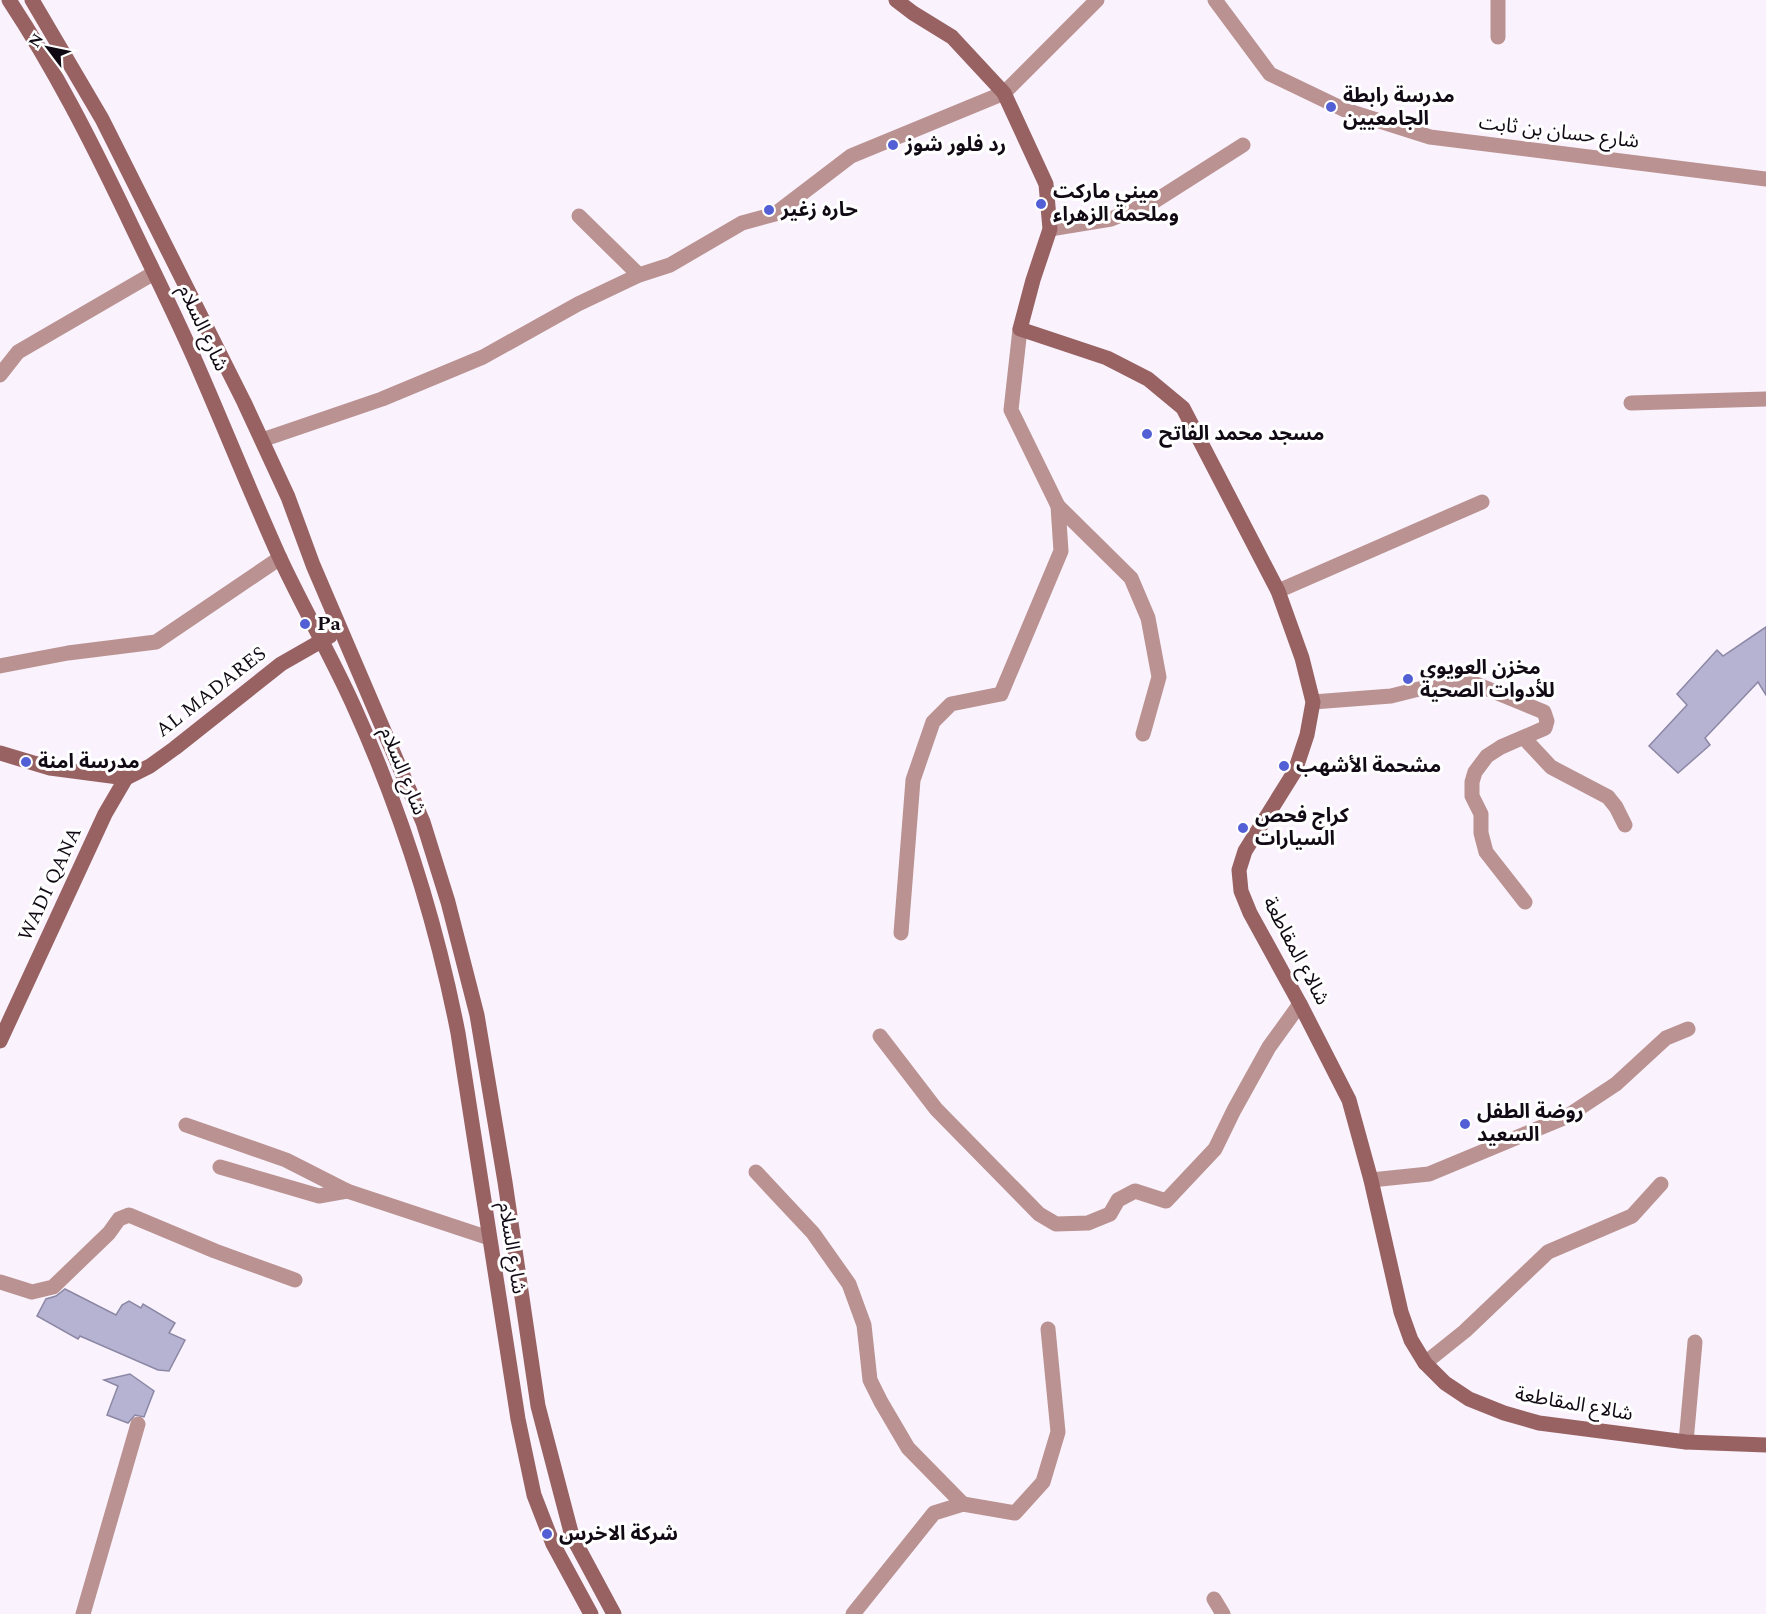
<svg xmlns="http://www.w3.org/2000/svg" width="1766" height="1614" font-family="Spectral,'Noto Sans Arabic',serif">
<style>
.building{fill:#b6b2d2;stroke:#8b87a4;stroke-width:1.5}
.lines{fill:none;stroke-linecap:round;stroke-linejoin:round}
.street{stroke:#b99291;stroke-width:15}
.secondary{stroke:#986262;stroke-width:15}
.poi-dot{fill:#535fd5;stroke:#fff;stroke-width:2}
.labels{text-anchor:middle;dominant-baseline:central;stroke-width:6;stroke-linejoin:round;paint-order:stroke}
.poi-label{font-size:20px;font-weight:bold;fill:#110a14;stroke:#fff;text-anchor:start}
.street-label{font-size:20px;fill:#110a14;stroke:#fff}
</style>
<rect width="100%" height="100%" fill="#faf2fd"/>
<g class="building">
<polygon points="1766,627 1766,695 1758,682 1705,738 1710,745 1678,773 1649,746 1687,705 1677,694 1717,650 1723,656"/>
<polygon points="65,1289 116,1315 122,1305 129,1301 141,1308 143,1304 175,1323 169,1333 185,1340 169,1371 158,1370 80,1336 78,1339 37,1316 46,1299 56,1296"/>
<polygon points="130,1374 154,1391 144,1417 135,1415 128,1423 107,1415 118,1386 104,1380"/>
</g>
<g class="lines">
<g class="street">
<polyline points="1215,0 1270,74 1345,110 1430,137 1766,179"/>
<polyline points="1498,0 1498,37"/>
<polyline points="579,216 639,275"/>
<polyline points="1050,229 1111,219 1155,201 1243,145"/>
<polyline points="0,375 18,352 154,273"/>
<polyline points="1631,403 1766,399"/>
<polyline points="262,440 382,399 483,357 578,304 639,275 670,265 742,223 775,214 851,156 1004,93 1097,0"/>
<polyline points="1058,506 1131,578 1148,618 1159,677 1143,734"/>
<polyline points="1278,591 1482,502"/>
<polyline points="0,666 68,653 156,642 280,558"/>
<polyline points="1313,702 1391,696 1435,685 1471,682 1544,712 1547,721 1545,728 1501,747 1487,756 1475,772 1472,782 1472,796 1481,814 1481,833 1486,852 1525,902"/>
<polyline points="1524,738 1551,767 1608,797 1616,807 1625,825"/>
<polyline points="901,933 913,780 933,722 951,704 1001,694 1061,551 1058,506 1011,410 1020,329"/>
<polyline points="880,1036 936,1109 1039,1214 1056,1224 1088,1223 1110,1214 1118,1200 1135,1191 1166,1201 1215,1149 1234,1110 1269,1047 1300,1004"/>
<polyline points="186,1125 286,1160 347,1191 489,1238"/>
<polyline points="220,1167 319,1196 347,1191"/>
<polyline points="756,1172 813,1233 849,1284 864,1325 870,1380 881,1402 908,1448 963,1504"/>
<polyline points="1371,1180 1429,1174 1566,1117 1616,1084 1666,1038 1688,1029"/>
<polyline points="0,1282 32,1292 53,1287 109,1233 119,1219 129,1215 215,1251 295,1280"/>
<polyline points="1425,1363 1465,1331 1548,1252 1632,1216 1661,1184"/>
<polyline points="1686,1442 1695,1342"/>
<polyline points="1214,1599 1223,1614"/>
<polyline points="83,1614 138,1424"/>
<polyline points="853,1614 934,1513 963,1504 1015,1513 1043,1482 1058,1432 1048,1329"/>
</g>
<g class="secondary">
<path d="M9 0C54 68 91 141 126 214 151 267 178 320 201 374 227 434 252 496 279 556 303 608 332 657 355 709 402 813 436 921 458 1033L518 1419 534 1495 553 1544 591 1614"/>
<polyline points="32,0 102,119 244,402 288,497 313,565 423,822 448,902 477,1015 505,1182 538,1406 572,1536 614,1614"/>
<polyline points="896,0 913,13 952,37 1004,93 1046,184 1050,229 1033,280 1020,329 1107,358 1148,379 1183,408 1278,591 1302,658 1313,702 1307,735 1295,771 1245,851 1239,870 1241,891 1250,913 1300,1004 1349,1100 1371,1180 1401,1312 1411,1340 1425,1363 1445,1383 1469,1399 1504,1413 1539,1423 1686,1442 1766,1445"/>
<polyline points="0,753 50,768 126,778 150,766 175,748 281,664 330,636"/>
<polyline points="0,1041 105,814 126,778"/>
</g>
</g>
<g class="poi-dot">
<circle cx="1331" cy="107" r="6"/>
<circle cx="893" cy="145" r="6"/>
<circle cx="1041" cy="204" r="6"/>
<circle cx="769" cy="210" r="6"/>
<circle cx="1147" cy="434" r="6"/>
<circle cx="305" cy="624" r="6"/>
<circle cx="1408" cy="679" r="6"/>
<circle cx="26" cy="762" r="6"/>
<circle cx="1284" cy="766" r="6"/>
<circle cx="1243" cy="828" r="6"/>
<circle cx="1465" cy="1124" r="6"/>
<circle cx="547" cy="1534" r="6"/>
</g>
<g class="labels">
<g class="poi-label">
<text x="1343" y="96">مدرسة رابطة<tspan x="1343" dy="23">الجامعيين</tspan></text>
<text x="905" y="145">رد فلور شوز</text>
<text x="1053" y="192">ميني ماركت<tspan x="1053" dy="23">وملحمة الزهراء</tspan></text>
<text x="781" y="210">حاره زغير</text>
<text x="1159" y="434">مسجد محمد الفاتح</text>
<text x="317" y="624">Pa</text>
<text x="1420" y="668">مخزن العويوي<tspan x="1420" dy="23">للأدوات الصحية</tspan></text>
<text x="38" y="762">مدرسة امنة</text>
<text x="1296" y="766">مشحمة الأشهب</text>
<text x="1255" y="816">كراج فحص<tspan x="1255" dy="23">السيارات</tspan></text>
<text x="1477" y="1112">روضة الطفل<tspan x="1477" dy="23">السعيد</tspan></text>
<text x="559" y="1534">شركة الاخرس</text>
</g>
<g class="street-label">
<text transform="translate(1559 132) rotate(7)">شارع حسان بن ثابت</text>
<text transform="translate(203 328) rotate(65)">شارع السلام</text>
<text transform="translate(211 692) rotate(-38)">AL MADARES</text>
<text transform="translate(403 771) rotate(68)">شارع السلام</text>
<text transform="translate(50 884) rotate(-65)">WADI QANA</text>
<text transform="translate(1296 951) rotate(62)">شالاع المقاطعة</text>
<text transform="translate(512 1248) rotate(81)">شارع السلام</text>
<text transform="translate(1574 1404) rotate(10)">شالاع المقاطعة</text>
</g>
</g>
<g transform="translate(48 48) rotate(302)" stroke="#ffffff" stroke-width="4.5" paint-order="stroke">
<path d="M0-4.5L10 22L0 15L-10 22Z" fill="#110a14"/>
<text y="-9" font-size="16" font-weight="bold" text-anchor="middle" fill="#110a14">N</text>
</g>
</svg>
